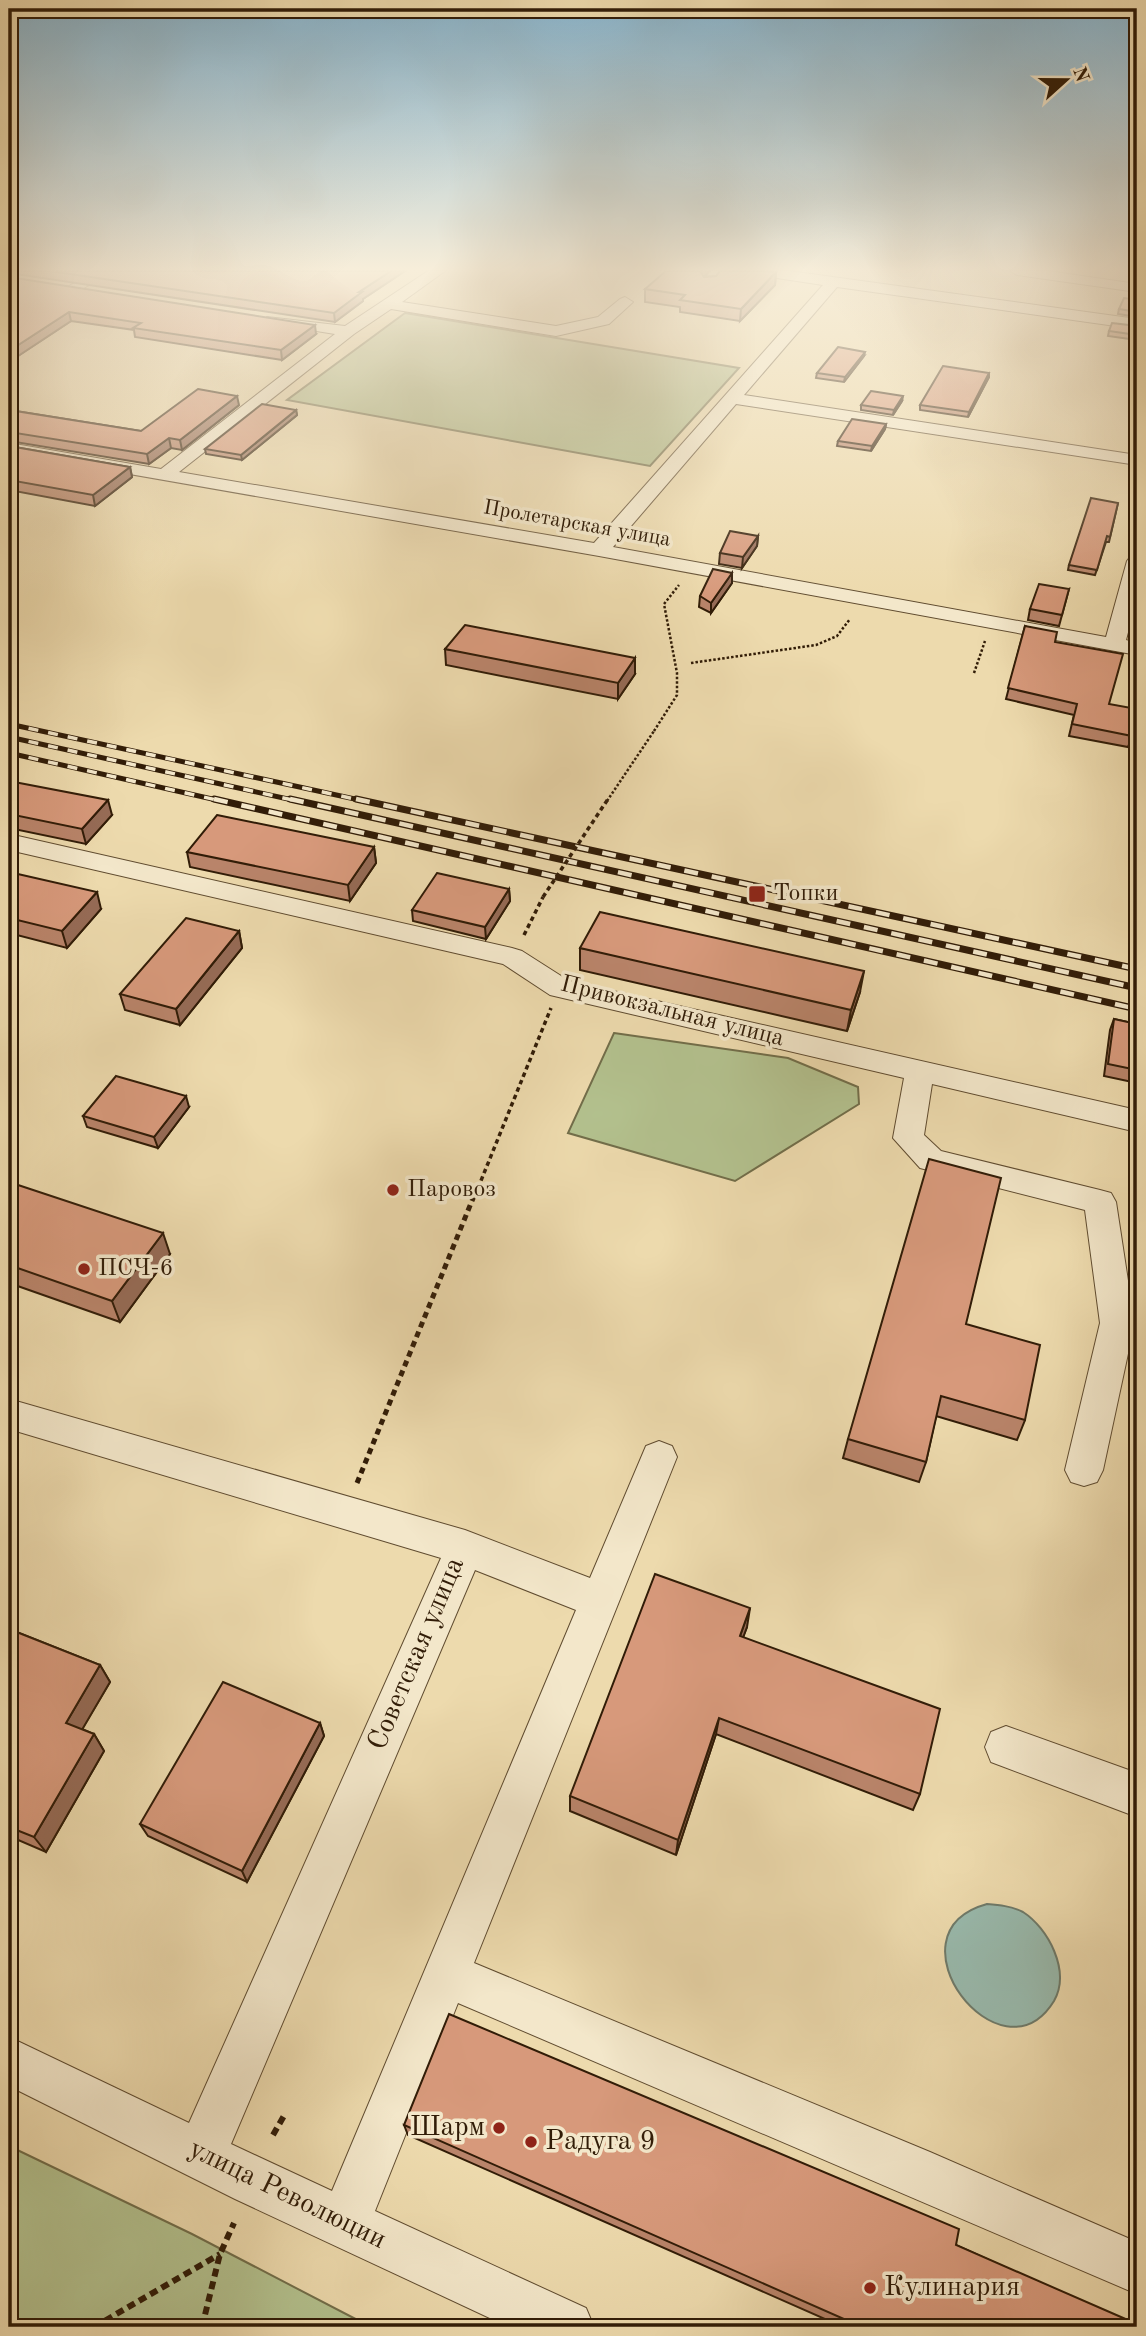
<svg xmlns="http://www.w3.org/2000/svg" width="1146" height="2336" font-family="'Old Standard TT',serif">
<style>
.green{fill:#b3c18e;stroke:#726e4a;stroke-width:2}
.water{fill:#99baad;stroke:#6f7b6b;stroke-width:2}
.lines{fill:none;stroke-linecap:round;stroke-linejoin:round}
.minor-casing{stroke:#604c30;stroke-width:2}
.path-far3{stroke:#311c07;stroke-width:2.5;stroke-dasharray:2.5 2;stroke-linecap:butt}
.path-far2{stroke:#311c07;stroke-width:3.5;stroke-dasharray:4.5 3.5;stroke-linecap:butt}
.path-far1{stroke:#311c07;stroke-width:5;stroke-dasharray:6 4.5;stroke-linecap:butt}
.path{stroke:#311c07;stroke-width:6;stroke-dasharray:8 5;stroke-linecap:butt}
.minor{fill:#f3e7ca;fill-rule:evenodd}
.rail-far1-casing{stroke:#311c07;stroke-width:5}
.rail-casing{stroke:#311c07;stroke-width:7}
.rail-far1{stroke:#f3e7ca;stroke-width:3.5;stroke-dasharray:10;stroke-linecap:butt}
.rail{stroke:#f3e7ca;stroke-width:4.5;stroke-dasharray:14;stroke-linecap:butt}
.path-bridge-far1{stroke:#311c07;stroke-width:2.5;stroke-dasharray:2.5 2;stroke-linecap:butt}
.path-bridge{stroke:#311c07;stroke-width:3.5;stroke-dasharray:4.5 3.5;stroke-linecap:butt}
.wall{fill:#b9846a;stroke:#311c07;stroke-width:2}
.shaded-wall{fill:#966b56;stroke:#311c07;stroke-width:2}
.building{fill:#d7997b;stroke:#311c07;stroke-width:2}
.poi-dot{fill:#8f2418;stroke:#f3e7ca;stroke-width:2.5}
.labels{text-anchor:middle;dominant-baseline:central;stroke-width:7;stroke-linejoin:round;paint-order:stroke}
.far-street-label{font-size:21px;fill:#311c07;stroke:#f3e7ca}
.poi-label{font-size:24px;fill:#311c07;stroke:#f3e7ca;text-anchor:start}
.street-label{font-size:24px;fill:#311c07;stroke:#f3e7ca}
.near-street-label{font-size:28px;fill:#311c07;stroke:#f3e7ca}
.near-poi-label{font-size:28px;fill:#311c07;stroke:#f3e7ca;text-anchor:start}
</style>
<rect width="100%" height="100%" fill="#eddaad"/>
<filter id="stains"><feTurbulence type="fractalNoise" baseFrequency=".00286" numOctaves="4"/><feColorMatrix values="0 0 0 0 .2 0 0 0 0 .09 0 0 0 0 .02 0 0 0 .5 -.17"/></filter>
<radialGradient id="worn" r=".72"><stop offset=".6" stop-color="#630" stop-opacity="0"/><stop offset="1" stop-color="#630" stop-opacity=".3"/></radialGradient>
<g class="green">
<polygon points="405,313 739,368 650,466 287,400"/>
<polygon points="614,1033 788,1058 858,1087 859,1104 735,1181 568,1133"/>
<polygon points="9,2146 192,2234 371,2327 9,2327"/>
</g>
<path class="water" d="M987 1904C999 1905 1011 1906 1023 1912 1048 1928 1071 1971 1054 2001 1001 2087 882 1933 987 1904Z"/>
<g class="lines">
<g class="minor-casing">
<g id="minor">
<polygon points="95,271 113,271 77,292 67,292 64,289"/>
<polygon points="428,271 445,271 402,302 556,326 598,317 620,299 625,297 633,302 609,324 556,336 391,309 354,334 179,472 594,543 823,285 757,275 750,271 789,271 1137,319 1137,329 837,287 744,395 1137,455 1137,465 736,404 613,547 1106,637 1127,561 1130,557 1137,555 1137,598 1126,640 1137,643 1137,655 599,556 9,453 9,443 161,469 335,334 267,323 265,320 267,317 345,326"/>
<polygon points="711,271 726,271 713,287 703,287 701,284"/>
<polygon points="1010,271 1048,271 1137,284 1137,292 1017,275"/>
<polygon points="9,834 512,948 522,951 569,981 1137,1110 1137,1132 932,1084 924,1135 941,1151 1100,1190 1111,1193 1116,1202 1132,1307 1137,1307 1137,1333 1132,1335 1103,1470 1097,1482 1084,1486 1071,1482 1065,1470 1100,1323 1085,1210 920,1168 893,1138 904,1078 550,995 503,964 9,850"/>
<path d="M9 1399 465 1530 590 1578 646 1446 659 1441 672 1446 677 1457 474 1963 930 2152 1137 2242V2294L458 2003 375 2211 586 2308 594 2327H509L235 2199 9 2086V2037L189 2123 441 1558 9 1429ZM475 1570 576 1610 332 2191 231 2144Z"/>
<polygon points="1006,1726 1137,1773 1137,1817 991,1762 985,1747 991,1732"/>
</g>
</g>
<g class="path-far3">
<polyline points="691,663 816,645 837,636 850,619"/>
<polyline points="974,673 985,641"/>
<polyline points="654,731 677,695 677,673 664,604 679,585"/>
</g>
<g class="path-far2">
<polyline points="524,935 543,897"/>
<polyline points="478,1188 551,1008"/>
</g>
<polyline class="path-far1" points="357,1483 478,1186"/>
<g class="path">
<polyline points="273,2135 285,2114"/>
<polyline points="94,2327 220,2254"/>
<polyline points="202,2327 220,2254 234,2223"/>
</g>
<use href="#minor" class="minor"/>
<g class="rail-far1-casing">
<g id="rail-far1">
<polyline points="9,724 364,801"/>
<polyline points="9,737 297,801"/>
<polyline points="9,753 221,801"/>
</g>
</g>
<g class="rail-casing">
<g id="rail">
<polyline points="214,799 1137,1009"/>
<polyline points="290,799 1137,988"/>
<polyline points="356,799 1137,969"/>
</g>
</g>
<use href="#rail-far1" class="rail-far1"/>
<use href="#rail" class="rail"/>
<polyline class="path-bridge-far1" points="607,801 654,731"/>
<polyline class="path-bridge" points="543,897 608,799"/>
</g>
<g class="wall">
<polygon points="9,271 405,271 363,299 363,301 335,322 9,273"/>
<polygon points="709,271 704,277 776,272 775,285 740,321 680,312 680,307 645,302 645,289"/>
<polygon points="9,277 316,334 282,360 135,337 134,330 71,321 9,362"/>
<polygon points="1137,300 1137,317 1118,314 1119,309"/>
<polygon points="1137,326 1137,340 1108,336 1109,331"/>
<polygon points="864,356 844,382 816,378 817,373"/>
<polygon points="989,373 989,377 968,417 920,410 920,405"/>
<polygon points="902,401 893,415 861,410 861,405"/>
<polygon points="239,405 182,450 171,448 149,464 9,441 9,410 141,431"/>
<polygon points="296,410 297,415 242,460 206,454 205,449"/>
<polygon points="886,424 885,429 871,451 837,446 838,441"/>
<polygon points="9,446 130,467 132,477 95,506 9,490"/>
<polygon points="1118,503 1109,542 1106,542 1095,575 1068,570 1069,565"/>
<polygon points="758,536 757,546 742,568 719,564 720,553"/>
<polygon points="732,573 732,583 711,613 699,607 700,596"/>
<polygon points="1069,589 1059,626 1028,620 1030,609"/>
<polygon points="1025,626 1055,642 1109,704 1132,736 1128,747 1069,736 1074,715 1006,699"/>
<polygon points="445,649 635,674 618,699 446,665"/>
<polygon points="9,781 112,815 86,844 9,828"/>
<polygon points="374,847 376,863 350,901 190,867 187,852"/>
<polygon points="9,872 101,909 67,948 9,933"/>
<polygon points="509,889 510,901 486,939 413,921 412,910"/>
<polygon points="239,931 242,948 180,1025 125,1010 120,994"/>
<polygon points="580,948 860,992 847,1031 580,970"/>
<polygon points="1114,1019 1137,1024 1137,1083 1104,1076 1110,1030"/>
<polygon points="189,1107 158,1148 87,1127 83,1116"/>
<polygon points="9,1182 170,1254 120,1322 9,1283"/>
<polygon points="966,1324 1025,1420 1017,1440 936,1416 926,1462 919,1482 843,1458 848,1439"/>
<polygon points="747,1627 743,1637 920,1794 913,1810 716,1734 676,1855 570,1811 570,1796"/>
<polygon points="9,1629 100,1665 110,1682 82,1729 94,1734 104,1751 46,1852 16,1839 9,1851"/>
<polygon points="320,1723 324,1736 247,1882 148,1836 140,1824"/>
<polygon points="404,2125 956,2245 1137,2327 843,2327 408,2135"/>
</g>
<g class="shaded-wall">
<polygon points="391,271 405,271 363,299 363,301 335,322 334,313 359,292"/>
<polygon points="700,271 709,271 699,282"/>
<polygon points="776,272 775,285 740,321 741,309"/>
<polygon points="69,312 71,321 9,362 9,351"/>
<polygon points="315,325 316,334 282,360 281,350"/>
<polygon points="865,352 864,356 844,382 845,377"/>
<polygon points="989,373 989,377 968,417 969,412"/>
<polygon points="237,396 239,405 182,450 180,440"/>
<polygon points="903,396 902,401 893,415 894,410"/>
<polygon points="296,410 297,415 242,460 241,455"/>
<polygon points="886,424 885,429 871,451 872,446"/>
<polygon points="169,438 171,448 149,464 147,454"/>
<polygon points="130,467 132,477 95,506 93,495"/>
<polygon points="758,536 757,546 742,568 743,557"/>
<polygon points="732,573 732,583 711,613 711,603"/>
<polygon points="635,658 635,674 618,699 618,683"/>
<polygon points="108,800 112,815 86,844 82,829"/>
<polygon points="374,847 376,863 350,901 348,885"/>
<polygon points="509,889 510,901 486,939 485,927"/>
<polygon points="97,892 101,909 67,948 62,931"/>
<polygon points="239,931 242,948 180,1025 176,1009"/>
<polygon points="864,971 860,992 847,1031 851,1010"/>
<polygon points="186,1096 189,1107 158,1148 154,1137"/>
<polygon points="163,1233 170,1254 120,1322 112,1301"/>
<polygon points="750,1608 747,1627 737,1654 740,1636"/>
<polygon points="100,1665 110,1682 76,1740 66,1723"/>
<polygon points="719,1718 716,1734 676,1855 678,1840"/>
<polygon points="320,1723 324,1736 247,1882 242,1871"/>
<polygon points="94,1734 104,1751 46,1852 34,1837"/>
<polygon points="9,1831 16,1839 9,1851"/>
</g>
<g class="building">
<polygon points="50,271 391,271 359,292 362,292 334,313"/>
<polygon points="666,271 700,271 704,277 716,276 720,271 765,271 776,272 741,309 680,300 685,295 645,289"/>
<polygon points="9,277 315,325 281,350 133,328 141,323 69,312 9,351"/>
<polygon points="1124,298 1137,300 1137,312 1119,309"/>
<polygon points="1112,323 1137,326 1137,335 1109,331"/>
<polygon points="838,347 865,352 845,377 817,373"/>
<polygon points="943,366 989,373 969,412 920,405"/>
<polygon points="198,389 237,396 180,440 169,438 147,454 9,432 9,410 141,431"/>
<polygon points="871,391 903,396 894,410 861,405"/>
<polygon points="262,404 296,410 241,455 205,449"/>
<polygon points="852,419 886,424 872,446 838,441"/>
<polygon points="9,446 130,467 93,495 9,480"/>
<polygon points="1091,498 1118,503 1110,537 1107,536 1097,570 1069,565"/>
<polygon points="730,531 758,536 743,557 720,553"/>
<polygon points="713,569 732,573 711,603 700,596"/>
<polygon points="1039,584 1069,589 1062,615 1030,609"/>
<polygon points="465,625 635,658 618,683 445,649"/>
<polygon points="1025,626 1057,632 1055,642 1123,654 1109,704 1137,709 1137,713 1132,736 1072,724 1077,704 1008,688"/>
<polygon points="9,781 108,800 82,829 9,814"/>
<polygon points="217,815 374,847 348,885 187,852"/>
<polygon points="9,872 97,892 62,931 9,918"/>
<polygon points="437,873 509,889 485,927 412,910"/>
<polygon points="600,912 864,971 851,1010 580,948"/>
<polygon points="186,918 239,931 176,1009 120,994"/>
<polygon points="1114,1019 1137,1024 1137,1070 1108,1064"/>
<polygon points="116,1076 186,1096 154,1137 83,1116"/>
<polygon points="929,1159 1001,1178 966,1324 1040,1345 1025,1420 941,1396 926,1462 848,1439"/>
<polygon points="9,1182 163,1233 112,1301 9,1265"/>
<polygon points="655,1574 750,1608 740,1636 940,1709 920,1794 719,1718 678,1840 570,1796"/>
<polygon points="9,1629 100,1665 66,1723 94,1734 34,1837 9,1827"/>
<polygon points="223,1682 320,1723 242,1871 140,1824"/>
<polygon points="449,2014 959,2229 956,2245 1137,2324 1137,2327 862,2327 404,2125"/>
</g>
<linearGradient id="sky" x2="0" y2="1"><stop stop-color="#88b6d0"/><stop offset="0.45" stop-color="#f7eeda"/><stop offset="1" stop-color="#f7eeda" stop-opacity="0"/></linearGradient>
<rect width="1146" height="598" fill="url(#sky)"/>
<g class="poi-dot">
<rect x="748" y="885" width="18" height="18" rx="3.5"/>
<circle cx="393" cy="1190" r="7"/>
<circle cx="84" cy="1269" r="7"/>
<circle cx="499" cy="2128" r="7"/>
<circle cx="531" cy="2142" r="7"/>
<circle cx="870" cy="2288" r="7"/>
</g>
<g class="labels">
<g class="far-street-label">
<text transform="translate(577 524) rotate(10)">Пролетарская улица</text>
</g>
<g class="poi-label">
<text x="773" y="894">Топки</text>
<text x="407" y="1190">Паровоз</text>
<text x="98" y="1269">ПСЧ-6</text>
</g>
<g class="street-label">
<text transform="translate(672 1012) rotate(14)">Привокзальная улица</text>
</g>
<g class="near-street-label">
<text transform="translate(417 1654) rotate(-67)">Советская улица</text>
<text transform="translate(287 2195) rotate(26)">улица Революции</text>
</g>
<g class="near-poi-label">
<text x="485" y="2128" text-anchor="end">Шарм</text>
<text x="545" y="2142">Радуга 9</text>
<text x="884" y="2288">Кулинария</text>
</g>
</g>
<rect width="1146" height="2336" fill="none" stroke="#eddaad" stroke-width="35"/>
<rect x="10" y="10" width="1125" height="2315" fill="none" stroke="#311c07" stroke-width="3.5"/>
<rect x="18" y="18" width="1111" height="2301" fill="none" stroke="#311c07" stroke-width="2"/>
<g transform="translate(1066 80) rotate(69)" stroke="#f3e7ca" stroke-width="5" paint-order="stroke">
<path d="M0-5L12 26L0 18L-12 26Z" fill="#311c07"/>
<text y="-10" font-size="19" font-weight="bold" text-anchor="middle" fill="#311c07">N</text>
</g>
<rect width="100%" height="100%" filter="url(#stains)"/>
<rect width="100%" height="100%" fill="url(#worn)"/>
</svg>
